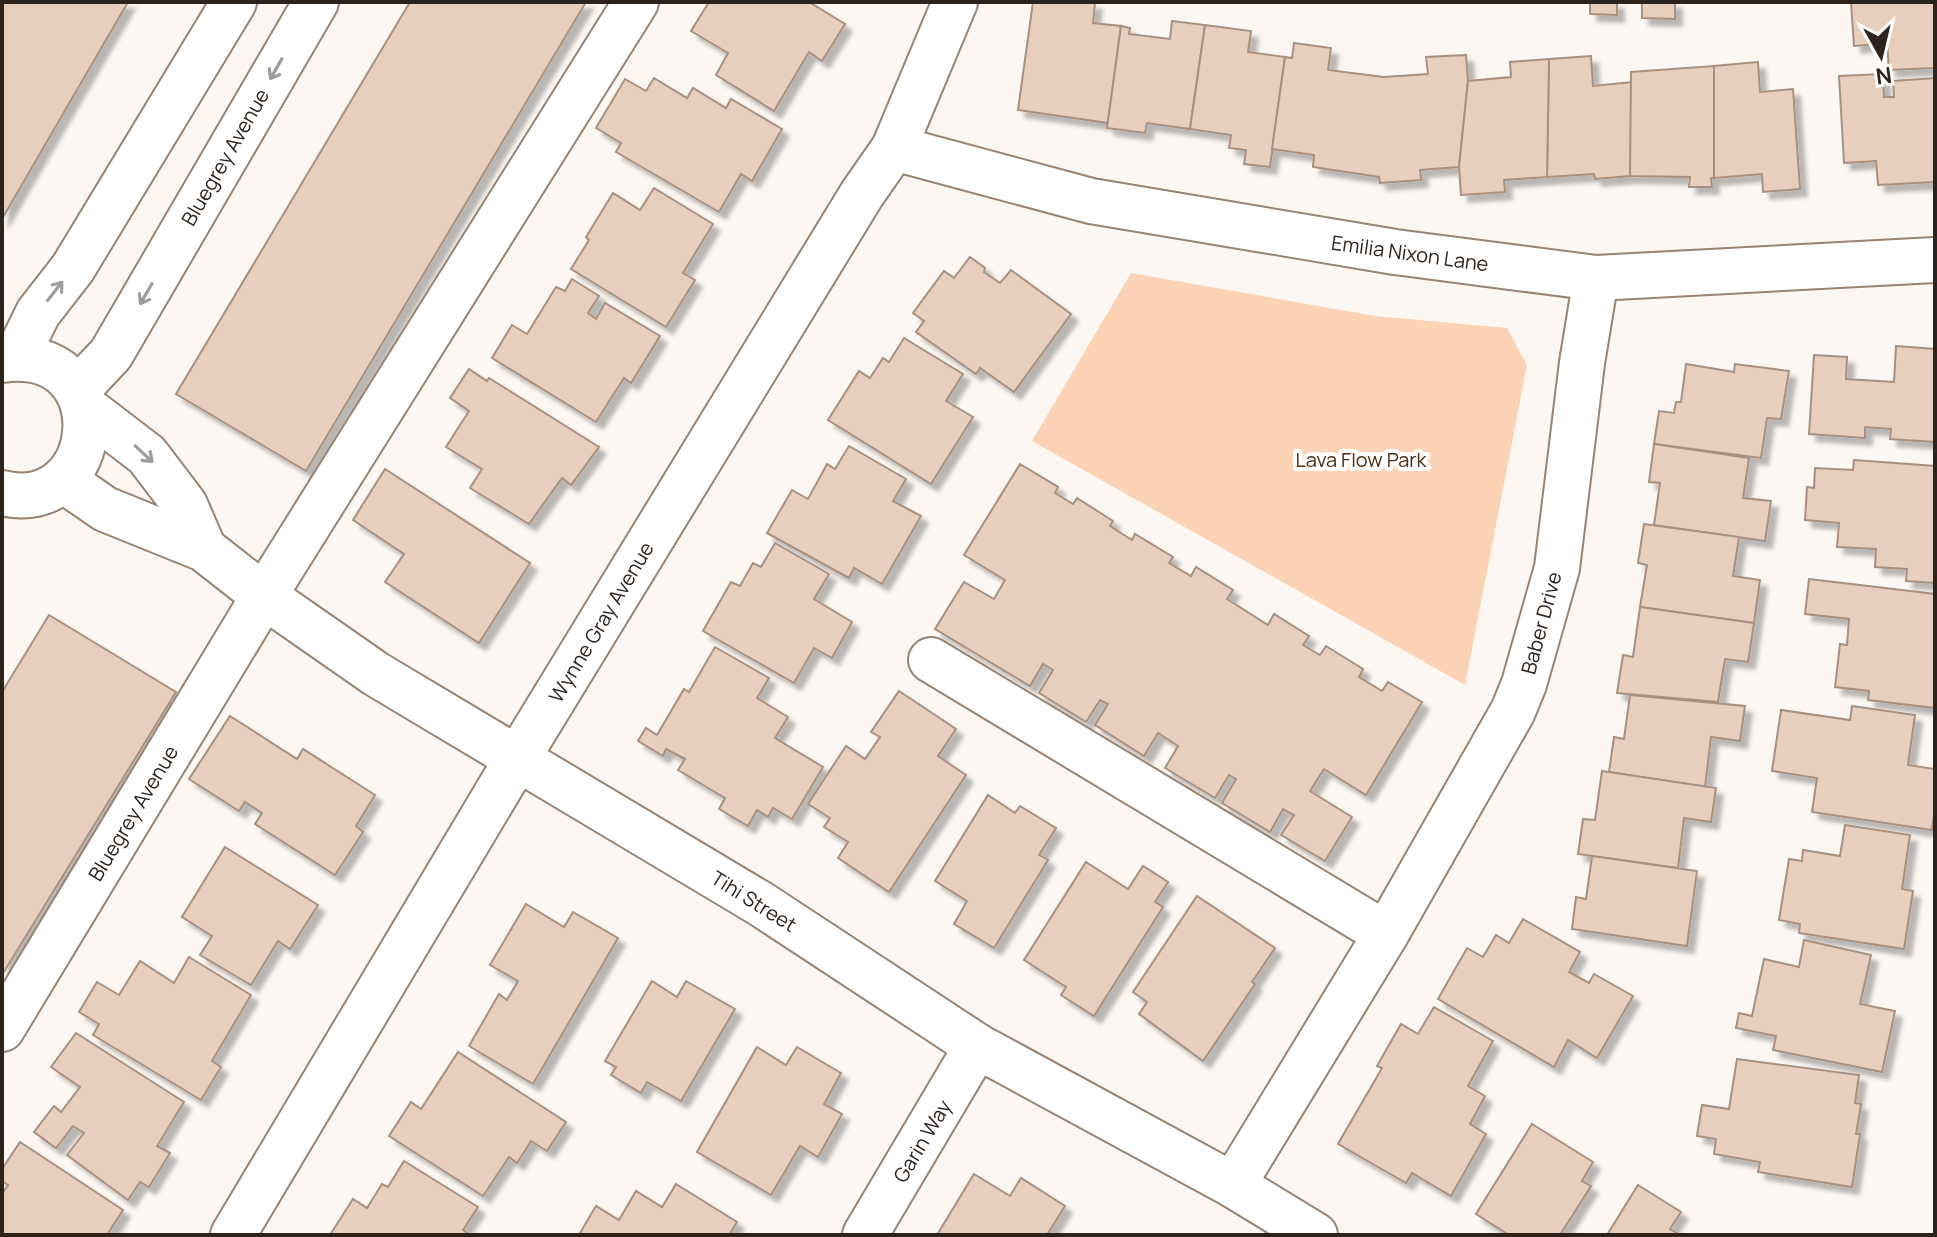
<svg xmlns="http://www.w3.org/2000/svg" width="1937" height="1237" font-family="Manrope,sans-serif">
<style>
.green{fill:#fcd4b5}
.building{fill:#e8cfbd;stroke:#a7907f;stroke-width:2;filter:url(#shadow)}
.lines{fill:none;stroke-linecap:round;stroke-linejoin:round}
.street-casing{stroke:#998372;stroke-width:48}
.secondary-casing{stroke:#998372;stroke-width:48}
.street{stroke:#fff;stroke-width:44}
.secondary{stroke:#fff;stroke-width:44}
.oneway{stroke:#a09c99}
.labels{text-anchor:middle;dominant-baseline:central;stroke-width:8;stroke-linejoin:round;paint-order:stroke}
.street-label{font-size:20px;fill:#2c231c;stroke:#fff}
.park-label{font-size:20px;fill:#4e2e14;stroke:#fff}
</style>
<defs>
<filter id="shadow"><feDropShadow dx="7" dy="7" stdDeviation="2" flood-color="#0004"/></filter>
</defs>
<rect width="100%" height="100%" fill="#fcf7f3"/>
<polygon class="green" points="1131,273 1375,316 1507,328 1527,365 1465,685 1032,441"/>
<g class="building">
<polygon points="2,2 128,2 2,219"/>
<polygon points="410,2 586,2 306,471 176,394"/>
<polygon points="709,2 809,2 845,24 822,61 809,52 774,111 716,75 728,53 691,31"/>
<polygon points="1033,2 1095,3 1093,23 1121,26 1108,123 1018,110"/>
<polygon points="1590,2 1617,2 1617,15 1590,14"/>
<polygon points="1642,2 1675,2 1675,19 1642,18"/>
<polygon points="1851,2 1935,2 1935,68 1889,70 1887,43 1854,46"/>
<polygon points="1172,21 1205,25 1190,129 1147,123 1145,133 1107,128 1121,26 1130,28 1129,34 1170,39"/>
<polygon points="1205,25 1251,31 1248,52 1285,57 1270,167 1244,164 1246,150 1229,148 1231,135 1190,129"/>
<polygon points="1294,43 1331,48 1328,70 1384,77 1428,74 1426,57 1466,55 1468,81 1459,167 1420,170 1421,180 1380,183 1379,177 1313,167 1314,155 1272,149 1285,57 1292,58"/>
<polygon points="1591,56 1593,86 1632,82 1630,176 1595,179 1594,174 1547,177 1549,59"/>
<polygon points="1549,59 1547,177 1504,180 1505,192 1461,195 1459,167 1468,81 1511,77 1510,62"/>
<polygon points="1758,62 1760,92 1793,89 1800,189 1763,192 1762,174 1714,178 1714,66"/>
<polygon points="1714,66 1714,178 1711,178 1712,187 1689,187 1690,177 1630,176 1631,72"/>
<polygon points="1883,74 1884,97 1894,97 1893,81 1935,78 1935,182 1878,185 1876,161 1844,163 1839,76"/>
<polygon points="654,78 687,98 693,88 726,108 731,99 782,129 752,181 741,174 719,212 616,152 621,143 596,128 625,79 646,91"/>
<polygon points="654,188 713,224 683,273 695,280 666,327 571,269 589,240 586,237 613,193 640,210"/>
<polygon points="970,257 985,268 984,272 1000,283 1011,270 1071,314 1014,392 980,368 976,374 916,332 924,321 913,313 944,271 954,278"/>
<polygon points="572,279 599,296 588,313 596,319 605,303 660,336 631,383 624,378 596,422 492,358 512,325 527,334 556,287 565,291"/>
<polygon points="904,338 963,374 946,401 973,417 931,484 828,420 859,371 870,378 883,358 889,362"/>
<polygon points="1896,346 1935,349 1935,442 1890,439 1891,429 1865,427 1865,438 1809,434 1814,355 1847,357 1846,379 1894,382"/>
<polygon points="1686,364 1734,372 1735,364 1789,371 1781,419 1767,418 1761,458 1654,444 1659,411 1674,413 1676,402 1681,402"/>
<polygon points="469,369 487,381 489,378 599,447 571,485 562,478 529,524 470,488 482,469 446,447 469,411 450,398"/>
<polygon points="1654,444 1749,458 1743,498 1771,501 1765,541 1654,525 1660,483 1649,482"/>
<polygon points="849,446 906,479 893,501 921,516 882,584 854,568 849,578 767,533 792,490 808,499 827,464 835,469"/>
<polygon points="1854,460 1935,466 1935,583 1906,581 1907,569 1875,567 1876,549 1837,547 1839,523 1805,520 1807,487 1814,488 1815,468 1853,470"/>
<polygon points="1020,464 1058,487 1055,493 1073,504 1077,498 1113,521 1110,526 1132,540 1135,534 1173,557 1169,563 1191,576 1196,567 1233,590 1227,599 1268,625 1274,614 1309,636 1303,645 1320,655 1326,646 1363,669 1359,677 1382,691 1388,682 1422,702 1366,795 1324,769 1310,791 1352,817 1325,861 1281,835 1294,815 1283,809 1270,832 1222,803 1236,779 1229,775 1215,798 1165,768 1178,746 1158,733 1144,756 1095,725 1108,704 1100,700 1086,722 1039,693 1053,670 1043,664 1030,686 935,629 964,582 994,599 1005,580 964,555"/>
<polygon points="385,469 530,563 479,643 385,582 404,554 353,520"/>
<polygon points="1644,524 1739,537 1733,576 1760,580 1754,623 1640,607 1647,565 1638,563"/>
<polygon points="775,543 829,574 814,599 852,622 832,658 814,648 794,683 703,631 731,582 740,586 753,563 761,567"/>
<polygon points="1809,579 1935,594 1935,708 1868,700 1869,691 1835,687 1840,644 1847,645 1849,619 1805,614"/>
<polygon points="1640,607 1754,623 1748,662 1725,659 1718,702 1617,693 1623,655 1633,657"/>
<polygon points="49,615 176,692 2,975 2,692"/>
<polygon points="715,647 769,678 757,698 788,717 775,738 823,767 792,819 773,808 768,817 757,810 748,826 719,809 725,798 678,770 685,759 666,749 663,756 638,741 646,728 657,735 684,689 689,692"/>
<polygon points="899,691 956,729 938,756 966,775 889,892 838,858 848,842 824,827 830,818 808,804 846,746 865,759 880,737 871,732"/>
<polygon points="1630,695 1745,706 1740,741 1711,737 1705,787 1609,772 1614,737 1624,739"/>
<polygon points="1852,706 1915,715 1908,765 1935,769 1935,807 1932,830 1812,812 1817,778 1772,771 1781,710 1850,720"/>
<polygon points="230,716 297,759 303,749 375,795 356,826 363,832 335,875 255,824 262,813 245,802 239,811 189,779"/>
<polygon points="1602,771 1716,788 1711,822 1684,818 1678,868 1578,854 1583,819 1595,820"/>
<polygon points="988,795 1015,813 1020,806 1056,828 1039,855 1048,860 994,948 954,924 967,901 935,881"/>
<polygon points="1845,825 1910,835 1902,889 1913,891 1904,949 1799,933 1800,924 1779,920 1789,859 1802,861 1803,850 1840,856"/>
<polygon points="225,847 318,905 290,949 278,941 251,985 200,955 212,936 182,917"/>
<polygon points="1592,856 1697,871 1687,946 1572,929 1576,897 1586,899"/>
<polygon points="1086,862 1128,889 1143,866 1168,882 1155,902 1163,907 1094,1016 1061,995 1066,987 1024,960"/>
<polygon points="1197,896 1275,948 1252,982 1255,984 1203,1061 1139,1014 1147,1002 1133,992"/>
<polygon points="526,904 564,927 573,912 618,938 533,1084 469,1046 499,994 507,1000 518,981 490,965"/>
<polygon points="1523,919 1580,952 1569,972 1589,983 1594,974 1633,996 1597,1058 1568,1040 1554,1067 1438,999 1467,948 1483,957 1496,935 1509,943"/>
<polygon points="1804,940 1871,955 1860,1004 1895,1011 1882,1072 1773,1050 1776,1036 1736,1028 1739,1013 1752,1016 1764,959 1799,967"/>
<polygon points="189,957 251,995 212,1061 221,1067 201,1100 93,1035 99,1024 79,1012 97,982 119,995 140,961 174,983"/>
<polygon points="652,981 677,997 686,981 735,1009 681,1101 647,1082 641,1093 611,1075 616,1067 605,1061"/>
<polygon points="1434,1007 1493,1041 1468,1086 1485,1096 1470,1124 1486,1134 1451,1196 1412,1173 1406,1183 1338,1144 1382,1068 1377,1066 1401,1024 1418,1034"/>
<polygon points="76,1033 184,1102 157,1146 170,1153 149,1187 140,1182 128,1200 67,1155 84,1133 73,1126 56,1148 34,1132 54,1106 61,1112 80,1087 51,1067"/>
<polygon points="757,1047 786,1065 797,1047 841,1073 824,1104 842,1114 818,1157 800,1146 771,1195 697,1152"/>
<polygon points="458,1052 566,1122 547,1151 531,1141 517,1163 509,1157 483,1196 389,1136 411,1102 421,1109"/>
<polygon points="1737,1059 1859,1075 1855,1103 1861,1104 1856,1134 1860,1134 1852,1187 1758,1172 1760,1162 1714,1154 1716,1139 1697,1136 1702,1105 1729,1109"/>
<polygon points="1532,1124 1593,1162 1582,1181 1591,1186 1560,1235 1509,1235 1476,1214"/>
<polygon points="20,1142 123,1210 107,1235 2,1235 2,1194 8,1185 2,1181 2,1169"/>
<polygon points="404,1161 478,1207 463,1230 470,1235 330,1235 353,1199 367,1208 382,1184 388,1187"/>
<polygon points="974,1174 1010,1196 1021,1178 1065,1206 1047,1235 937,1235"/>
<polygon points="676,1184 737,1222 729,1235 584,1235 580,1233 596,1206 619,1220 636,1191 662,1207"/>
<polygon points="1638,1185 1681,1212 1670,1229 1680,1235 1607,1235"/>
</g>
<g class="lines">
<g class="street-casing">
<g id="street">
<polyline points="894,148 1091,201 1395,252 1596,278 1935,260"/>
<polyline points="83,406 147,455 185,505 204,549"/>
<polyline points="63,480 105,509 204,549 264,596 376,674 761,904 977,1046 1233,1185 1315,1235"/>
<polyline points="931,660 1386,934"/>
<polyline points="2,1029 264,596 636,2"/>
<polyline points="1233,1185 1386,934 1513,711 1524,684 1557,568 1582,363 1596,278"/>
<polyline points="233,1235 517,759 862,194 894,148 955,2"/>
<polyline points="865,1235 977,1046"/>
</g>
</g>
<g class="secondary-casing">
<g id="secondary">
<polyline points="16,358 38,313 73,268 234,2"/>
<path d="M2 360C121 343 105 518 2 493"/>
<polyline points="78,389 111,354 316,2"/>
</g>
</g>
<use href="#street" class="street"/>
<use href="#secondary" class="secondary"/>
</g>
<defs><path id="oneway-shaft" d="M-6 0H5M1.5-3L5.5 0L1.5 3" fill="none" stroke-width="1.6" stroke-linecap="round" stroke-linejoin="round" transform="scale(2)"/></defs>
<g class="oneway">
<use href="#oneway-shaft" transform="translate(276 69) rotate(120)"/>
<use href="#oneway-shaft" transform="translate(55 291) rotate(-52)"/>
<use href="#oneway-shaft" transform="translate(146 294) rotate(120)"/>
<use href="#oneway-shaft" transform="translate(144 454) rotate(43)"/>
</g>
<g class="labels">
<g class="street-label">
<text transform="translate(225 157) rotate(-60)">Bluegrey Avenue</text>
<text transform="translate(1410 253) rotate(8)">Emilia Nixon Lane</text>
<text transform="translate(601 622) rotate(-59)">Wynne Gray Avenue</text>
<text transform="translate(1541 623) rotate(-75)">Baber Drive</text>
<text transform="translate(133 813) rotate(-59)">Bluegrey Avenue</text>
<text transform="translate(754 901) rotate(32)">Tihi Street</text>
<text transform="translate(922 1141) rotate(-59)">Garin Way</text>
</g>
<g class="park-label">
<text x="1361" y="459">Lava Flow Park</text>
</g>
</g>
<rect width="1937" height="1237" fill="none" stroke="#2c231c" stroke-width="8"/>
<g transform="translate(1881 56) rotate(172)" stroke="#ffffff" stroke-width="6" paint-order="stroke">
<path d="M0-6L14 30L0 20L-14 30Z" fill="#2c231c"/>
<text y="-12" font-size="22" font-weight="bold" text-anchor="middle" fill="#2c231c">N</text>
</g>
</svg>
